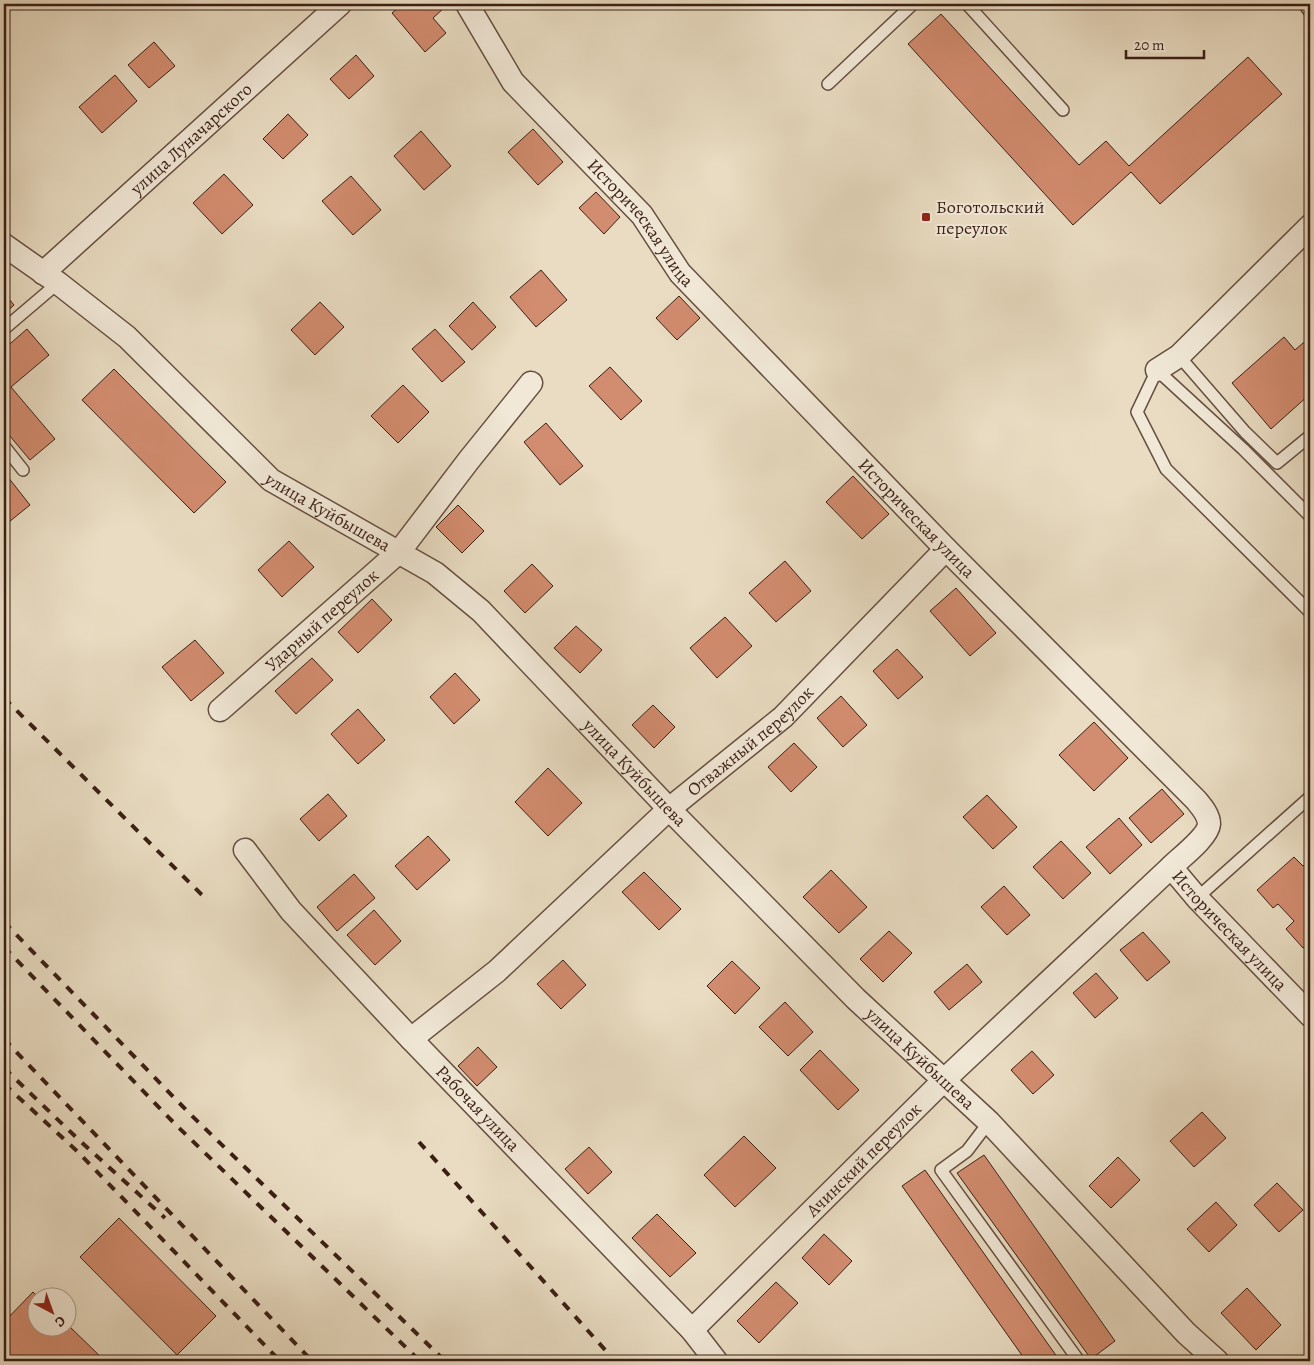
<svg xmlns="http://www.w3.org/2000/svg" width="1314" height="1365" font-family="Alegreya,serif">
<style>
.building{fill:#d28c6f;stroke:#3b1f15}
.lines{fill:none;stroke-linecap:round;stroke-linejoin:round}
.lane-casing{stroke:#664e40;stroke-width:14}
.street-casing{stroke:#664e40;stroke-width:25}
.lane{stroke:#f1e8d7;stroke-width:11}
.street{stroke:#f1e8d7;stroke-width:22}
.rail{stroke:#3b1f15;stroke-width:4;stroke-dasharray:9 9;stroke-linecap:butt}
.poi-dot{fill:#8f2418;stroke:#f1e8d7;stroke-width:2}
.labels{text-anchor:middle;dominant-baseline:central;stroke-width:4;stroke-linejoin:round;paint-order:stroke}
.street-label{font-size:18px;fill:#3b1f15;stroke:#f1e8d7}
.poi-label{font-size:18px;fill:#3b1f15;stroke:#f1e8d7;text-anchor:start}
</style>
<rect width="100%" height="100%" fill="#e9dcc2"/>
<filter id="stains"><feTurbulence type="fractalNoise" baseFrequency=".004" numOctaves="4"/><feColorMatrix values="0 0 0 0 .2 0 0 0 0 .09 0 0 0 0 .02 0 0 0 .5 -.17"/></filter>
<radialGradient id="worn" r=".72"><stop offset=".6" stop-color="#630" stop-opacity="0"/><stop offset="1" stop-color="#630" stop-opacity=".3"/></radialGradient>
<g class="building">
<polygon points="403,4 441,4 445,7 433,18 446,33 425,52 392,13"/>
<polygon points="941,14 1079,165 1106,141 1129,166 1248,57 1282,94 1160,204 1131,172 1073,225 908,44"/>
<polygon points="154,42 175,66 149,88 128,65"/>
<polygon points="356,55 374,76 349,99 330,79"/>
<polygon points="115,75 137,101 102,133 79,107"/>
<polygon points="288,114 308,135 283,159 263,139"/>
<polygon points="533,129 563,162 538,185 508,152"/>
<polygon points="421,131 451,166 424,190 394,156"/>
<polygon points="224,174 253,205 222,234 193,203"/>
<polygon points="351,176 381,210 353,235 322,201"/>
<polygon points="596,192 620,217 604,234 579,208"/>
<polygon points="541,270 567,300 536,327 510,297"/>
<polygon points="4,293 14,305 4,314"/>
<polygon points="679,296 700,318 677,340 656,318"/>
<polygon points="320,302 344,327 315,355 291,330"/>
<polygon points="473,302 496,327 472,350 449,326"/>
<polygon points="27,329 49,355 11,387 55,439 30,460 4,429 4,349"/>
<polygon points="435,329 465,362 442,382 412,349"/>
<polygon points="1284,337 1295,350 1310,337 1310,394 1271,429 1232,383"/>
<polygon points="610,367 642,401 621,420 589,386"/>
<polygon points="114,369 226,482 194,513 82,400"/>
<polygon points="403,385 429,412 398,443 371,416"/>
<polygon points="546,423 583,466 560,485 524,442"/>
<polygon points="4,472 30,505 4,526"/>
<polygon points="853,476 889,514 862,539 826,502"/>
<polygon points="458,505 484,531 462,553 436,527"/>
<polygon points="289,541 314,567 282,597 258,570"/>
<polygon points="785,561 811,591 776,622 749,593"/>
<polygon points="532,564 553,586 525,613 504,591"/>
<polygon points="956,588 996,633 970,656 930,611"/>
<polygon points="372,599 392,620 358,653 338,632"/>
<polygon points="725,617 752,646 717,678 690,648"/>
<polygon points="576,626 602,650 580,673 554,648"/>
<polygon points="195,640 224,673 191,701 162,667"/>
<polygon points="897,649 923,677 898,699 873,671"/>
<polygon points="312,658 333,680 296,714 275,691"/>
<polygon points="455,673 480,700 454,724 430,697"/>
<polygon points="841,696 867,725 843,747 817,718"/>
<polygon points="653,705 675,727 654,748 632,725"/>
<polygon points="358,709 385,740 358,764 331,734"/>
<polygon points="1094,722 1128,758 1094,791 1059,755"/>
<polygon points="794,743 817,767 791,792 768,767"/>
<polygon points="548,768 582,803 548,836 515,802"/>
<polygon points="1162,789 1184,814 1151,843 1129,818"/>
<polygon points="328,794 347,816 319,841 300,819"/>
<polygon points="987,795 1017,827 993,849 963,817"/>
<polygon points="1119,818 1142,845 1110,874 1086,847"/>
<polygon points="428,836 450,860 417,890 395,866"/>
<polygon points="1061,841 1091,873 1063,899 1033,867"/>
<polygon points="1294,857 1303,866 1310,860 1310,943 1303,948 1286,929 1294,921 1278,904 1273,908 1257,890"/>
<polygon points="831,870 867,907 839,933 803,897"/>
<polygon points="644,872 681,909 659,930 622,892"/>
<polygon points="354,874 375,898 337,931 317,907"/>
<polygon points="1004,886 1030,915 1007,935 981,907"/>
<polygon points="374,910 401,941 375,965 347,935"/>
<polygon points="889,931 912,953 883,982 860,959"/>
<polygon points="1143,932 1170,962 1147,981 1120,950"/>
<polygon points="563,960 586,985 561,1009 537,984"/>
<polygon points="732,961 760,988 735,1014 707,986"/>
<polygon points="967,964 982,982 949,1010 934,992"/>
<polygon points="1096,973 1118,998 1095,1018 1073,993"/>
<polygon points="785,1002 813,1032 788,1056 759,1027"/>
<polygon points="478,1047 497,1067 477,1086 458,1066"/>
<polygon points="820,1050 859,1090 838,1110 800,1070"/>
<polygon points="1032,1051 1054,1075 1033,1094 1011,1070"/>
<polygon points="1202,1112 1226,1138 1194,1167 1170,1141"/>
<polygon points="744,1136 776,1168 735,1207 704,1175"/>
<polygon points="589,1147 612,1172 588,1194 565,1169"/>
<polygon points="984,1155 1115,1341 1091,1359 957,1173"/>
<polygon points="1118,1157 1140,1180 1111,1208 1089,1186"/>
<polygon points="925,1170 1060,1361 1026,1361 902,1186"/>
<polygon points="1277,1183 1303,1210 1279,1232 1254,1205"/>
<polygon points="1216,1202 1237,1225 1209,1252 1187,1229"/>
<polygon points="657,1214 696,1253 670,1277 632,1238"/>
<polygon points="119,1218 216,1316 177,1355 80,1257"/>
<polygon points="824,1234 852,1261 829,1285 802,1258"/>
<polygon points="776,1282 798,1303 759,1343 737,1321"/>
<polygon points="1247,1288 1281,1325 1256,1350 1221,1313"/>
<polygon points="33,1292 39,1298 38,1298 38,1328 68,1328 68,1325 105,1361 4,1361 4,1322"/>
</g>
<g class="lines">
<g class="lane-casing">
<g id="lane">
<polyline points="967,4 1063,110"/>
<polyline points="1304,4 1310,12"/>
<polyline points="828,84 913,4"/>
<polyline points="4,329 58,283"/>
<polyline points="1179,356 1245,432 1277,463 1310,436"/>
<polyline points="4,446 23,470"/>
<polyline points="1310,516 1243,449 1157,370 1137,412 1166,469 1310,612"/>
<polyline points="1197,898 1310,797"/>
<polyline points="989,1122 967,1151 941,1170 1079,1361"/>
</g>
</g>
<g class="street-casing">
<g id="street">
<path id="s1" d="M467 4 513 82 642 215 680 273 946 549 1196 800C1201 806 1209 815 1209 824 1208 837 1180 858 1171 867L1197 898 1310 1015"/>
<path id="s2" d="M4 245 58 283 127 337 271 480 435 573 481 611 669 809 856 999 989 1122 1186 1333 1217 1361"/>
<path id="s3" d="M43 273 340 4"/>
<polyline points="1157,370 1179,356 1310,226"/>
<path id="s4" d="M220 710 399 552 469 460 531 383"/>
<path id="s5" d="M245 850 291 911 411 1039 692 1330 716 1361"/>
<path id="s6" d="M411 1039 497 971 669 809 783 717 946 549"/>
<path id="s7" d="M692 1330 943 1081 1171 867"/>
</g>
</g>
<use href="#lane" class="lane"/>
<use href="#street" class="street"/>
<g class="rail">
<polyline points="4,698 202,895"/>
<polyline points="4,922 189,1113 445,1361"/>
<polyline points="4,947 176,1125 420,1361"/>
<polyline points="4,1039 312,1361"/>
<polyline points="4,1068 79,1140 165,1218"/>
<polyline points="4,1084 77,1151 280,1361"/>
<polyline points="419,1142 615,1361"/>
</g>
</g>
<rect class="poi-dot" x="921" y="212" width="10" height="10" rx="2.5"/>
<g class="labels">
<g class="street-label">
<text stroke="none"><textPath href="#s3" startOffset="200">улица Луначарского</textPath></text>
<text stroke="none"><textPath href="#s1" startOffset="281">Историческая улица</textPath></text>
<text stroke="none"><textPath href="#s2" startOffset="422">улица Куйбышева</textPath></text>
<text stroke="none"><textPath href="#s1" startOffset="686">Историческая улица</textPath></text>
<text stroke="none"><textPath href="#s4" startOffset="136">Ударный переулок</textPath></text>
<text stroke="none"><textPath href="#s6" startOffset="452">Отважный переулок</textPath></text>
<text stroke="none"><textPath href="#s2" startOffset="828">улица Куйбышева</textPath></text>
<text stroke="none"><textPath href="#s1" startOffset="1255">Историческая улица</textPath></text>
<text stroke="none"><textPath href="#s2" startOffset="1232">улица Куйбышева</textPath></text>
<text stroke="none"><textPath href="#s5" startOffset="348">Рабочая улица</textPath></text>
<text stroke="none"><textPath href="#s7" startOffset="242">Ачинский переулок</textPath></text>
</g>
<g class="poi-label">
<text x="936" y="207">Боготольский<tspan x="936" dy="21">переулок</tspan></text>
</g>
</g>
<rect width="1314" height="1365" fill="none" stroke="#e9dcc2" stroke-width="20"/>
<rect x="5" y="5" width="1304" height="1355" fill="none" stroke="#3b1f15" stroke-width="2.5"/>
<rect x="10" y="10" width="1294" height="1345" fill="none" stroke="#3b1f15"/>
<g transform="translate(52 1312) rotate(139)"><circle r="24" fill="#f1e8d7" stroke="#a89889"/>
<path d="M0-4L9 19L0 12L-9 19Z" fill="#8f2418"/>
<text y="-8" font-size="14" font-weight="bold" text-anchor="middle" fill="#3b1f15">С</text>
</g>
<path d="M1126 50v8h78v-8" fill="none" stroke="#3b1f15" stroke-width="2.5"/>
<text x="1134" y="50" font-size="15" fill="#3b1f15" stroke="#f1e8d7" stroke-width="4" paint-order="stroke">20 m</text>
<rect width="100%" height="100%" filter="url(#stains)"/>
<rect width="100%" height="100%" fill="url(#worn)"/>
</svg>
